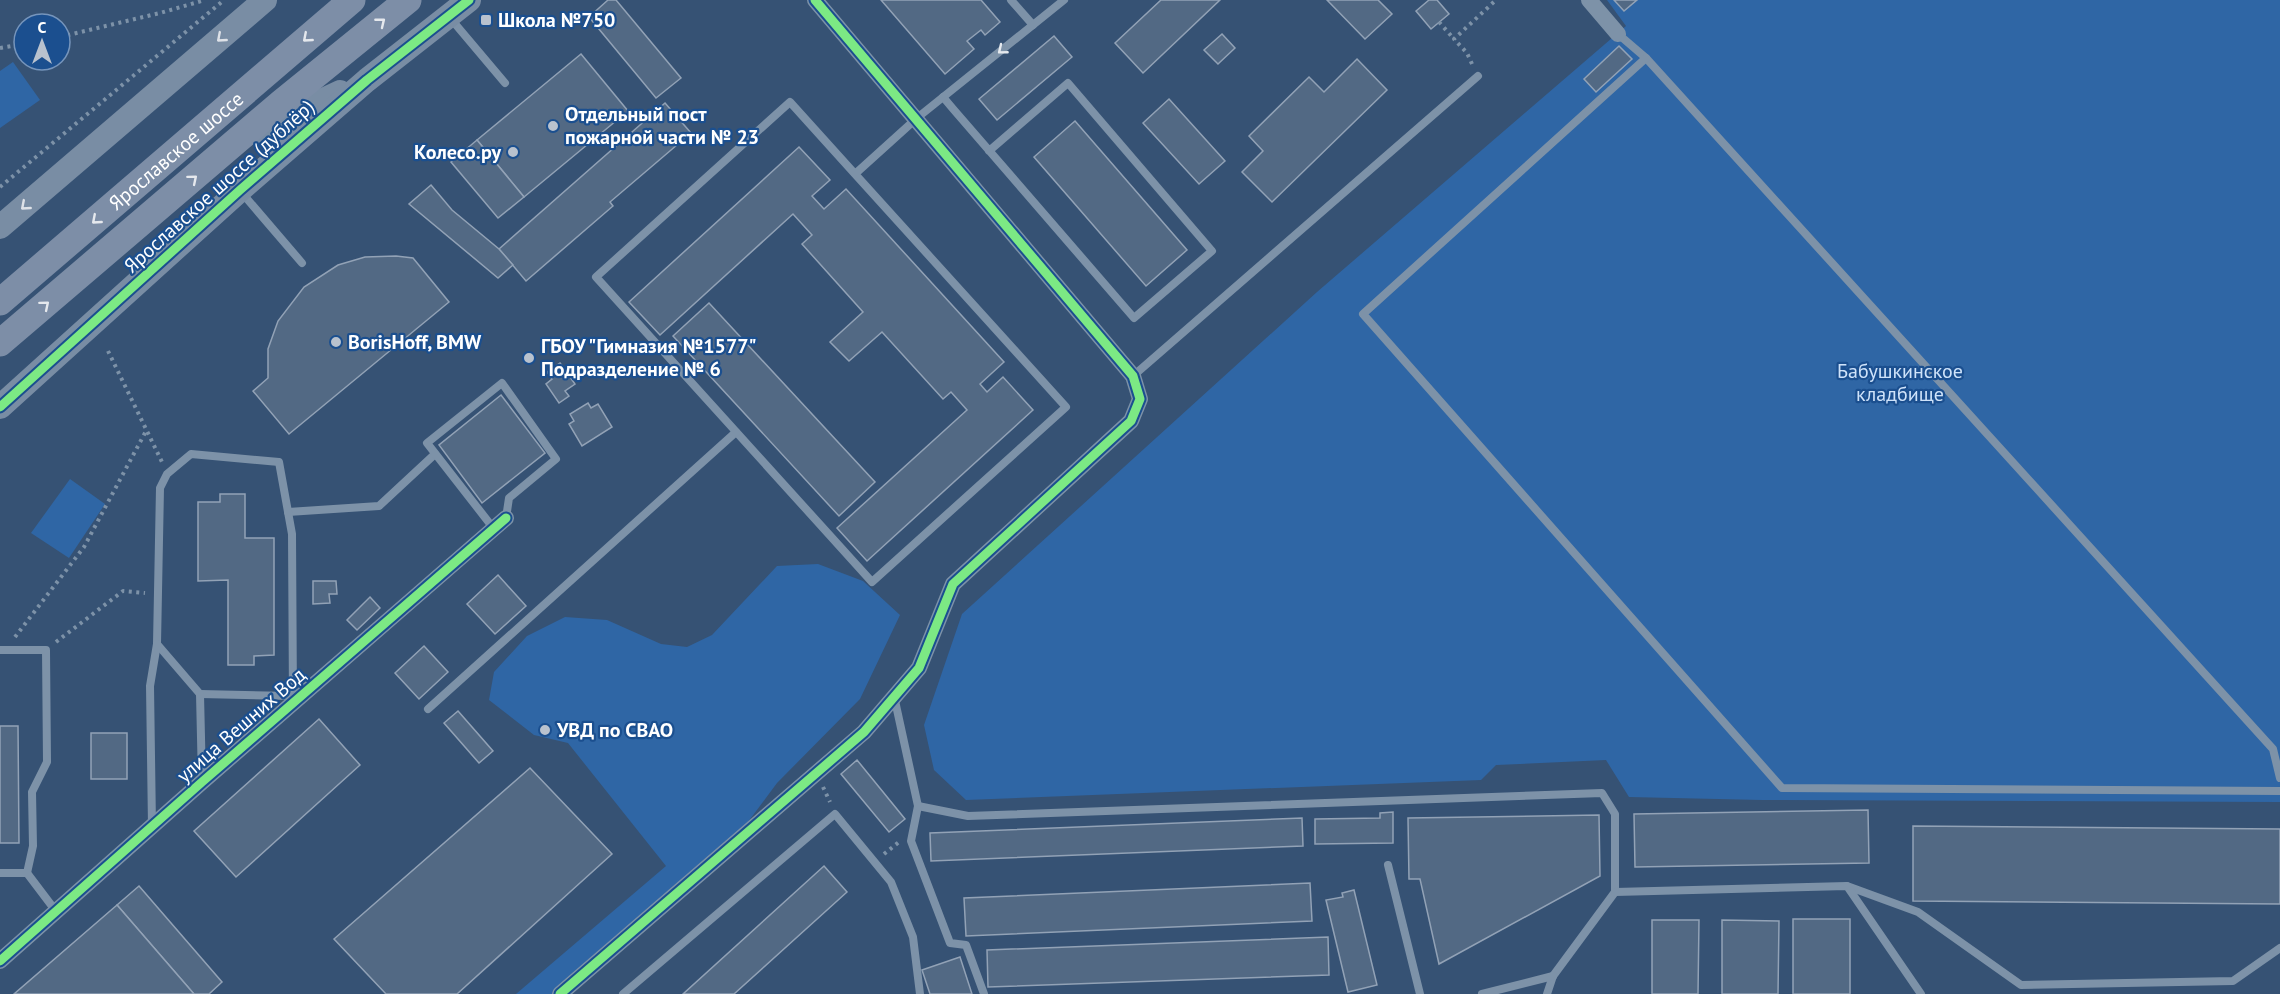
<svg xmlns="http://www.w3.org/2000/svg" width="2280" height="994" font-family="'PT Sans',sans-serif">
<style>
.green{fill:#2f66a5}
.building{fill:#526984;stroke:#92a2b6;stroke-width:1.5}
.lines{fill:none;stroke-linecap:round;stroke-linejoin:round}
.path{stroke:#7d92a8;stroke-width:4;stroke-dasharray:3 4.5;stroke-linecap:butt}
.lane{stroke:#7d92a8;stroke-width:8}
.street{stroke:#7d92a8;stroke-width:16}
.secondary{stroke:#798da4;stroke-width:24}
.primary{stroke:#7d8ea7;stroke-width:27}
.cycleway-casing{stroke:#1b4f8f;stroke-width:13}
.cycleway{stroke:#7ce984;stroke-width:9}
.oneway{stroke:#e5e8ed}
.oneway2{stroke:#dee2e8}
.oneway3{stroke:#e5e9ee}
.poi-dot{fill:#b9c2ce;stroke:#1b4f8f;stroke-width:2}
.labels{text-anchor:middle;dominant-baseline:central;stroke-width:4.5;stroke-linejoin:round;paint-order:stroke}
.poi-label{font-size:20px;font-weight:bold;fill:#fff;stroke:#1b4f8f;text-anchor:start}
.street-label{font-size:20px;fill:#fff;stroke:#1b4f8f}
.park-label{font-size:20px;fill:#cfe3fa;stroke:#1b4f8f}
</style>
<rect width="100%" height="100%" fill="#365274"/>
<g class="green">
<polygon points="1607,0 2280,0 2280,802 1762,800 1629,797 1606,760 1496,765 1481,780 966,800 934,770 924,725 962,614 1317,292 1626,26"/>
<polygon points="13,62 40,100 0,128 0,71"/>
<polygon points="70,479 105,504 69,558 31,533"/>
<polygon points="818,564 863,581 900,615 860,699 777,783 742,830 552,994 516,994 666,866 568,743 534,735 489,700 494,672 527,636 565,617 607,620 661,644 687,647 712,635 777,566"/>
</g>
<g class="building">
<polygon points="608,0 616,0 681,78 656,98 589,17"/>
<polygon points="881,0 981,0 1000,22 985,35 981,30 967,41 974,49 945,74"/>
<polygon points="1161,0 1220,0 1143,73 1115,43"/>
<polygon points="1327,0 1378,0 1392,14 1365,39"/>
<polygon points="1429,0 1437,0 1449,14 1431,29 1416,11"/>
<polygon points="1614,0 1637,0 1624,11"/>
<polygon points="1222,34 1235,48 1218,64 1204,50"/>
<polygon points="1054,36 1072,57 997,120 979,99"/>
<polygon points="1619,46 1632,59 1596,92 1584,79"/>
<polygon points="581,54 628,111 524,197 477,140"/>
<polygon points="1357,59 1387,90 1272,202 1242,172 1263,151 1249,136 1309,77 1324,92"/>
<polygon points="1169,99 1225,161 1199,184 1143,123"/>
<polygon points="665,103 691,133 610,202 613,206 526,281 499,249"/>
<polygon points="1075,121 1187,250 1146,286 1034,157"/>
<polygon points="477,140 524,197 498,218 451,162"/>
<polygon points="799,147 830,180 812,196 824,209 846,189 1004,362 980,384 987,392 1003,377 1033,410 867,561 837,528 967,410 951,392 943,399 882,332 849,361 830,342 863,312 802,244 812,235 793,214 660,335 629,302"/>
<polygon points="431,185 452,210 499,249 513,265 498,278 409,204"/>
<polygon points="396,256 413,258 449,302 289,434 253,391 268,378 268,349 278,321 304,287 338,265 365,257"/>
<polygon points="709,303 875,482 839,516 673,336"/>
<polygon points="560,363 575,384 565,391 569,396 559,403 546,384 552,379 547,372"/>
<polygon points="501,395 545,453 482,503 439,445"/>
<polygon points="588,403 591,408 598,404 612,427 582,446 569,424 574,421 570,414"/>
<polygon points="220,494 245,494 245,538 274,538 274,655 254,656 254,665 228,665 228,580 198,581 198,502 220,502"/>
<polygon points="498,575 526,606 495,634 467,604"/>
<polygon points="313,581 336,581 337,594 329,594 330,603 313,604"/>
<polygon points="370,597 380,608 357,630 347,620"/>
<polygon points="424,646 448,672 419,699 395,673"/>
<polygon points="458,711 493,751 479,763 444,723"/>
<polygon points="319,719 360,765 236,877 194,831"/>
<polygon points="0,726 18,726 19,843 0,843"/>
<rect x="91" y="733" width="36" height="46"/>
<polygon points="857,760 905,819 889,832 841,774"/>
<polygon points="530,768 612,854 457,994 386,994 334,939"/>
<polygon points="1868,810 1869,863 1635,867 1634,814"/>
<polygon points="1393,812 1393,843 1315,844 1315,819 1380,818 1380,813"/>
<polygon points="1599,815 1600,876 1439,964 1420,879 1409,879 1408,818"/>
<polygon points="1302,818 1303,846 931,861 930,833"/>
<polygon points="1913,826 2280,829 2280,904 1913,901"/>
<polygon points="824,866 847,892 734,994 683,994"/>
<polygon points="1310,883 1312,921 966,936 964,898"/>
<polygon points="139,886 222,982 209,994 194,994 117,905"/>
<polygon points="1354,890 1377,985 1348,992 1326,900 1343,897 1342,893"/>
<polygon points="117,905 194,994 14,994"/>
<rect x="1793" y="919" width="57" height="75"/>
<polygon points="1652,920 1699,920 1698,994 1652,994"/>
<polygon points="1722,920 1779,921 1778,994 1722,994"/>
<polygon points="1328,937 1329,975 988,987 987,950"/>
<polygon points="960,957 972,994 930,994 922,970"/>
</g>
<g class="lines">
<g class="path">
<polyline points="1439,22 1454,39"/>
<polyline points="60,37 160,13 205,0"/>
<polyline points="0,48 24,44"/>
<polyline points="1472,64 1467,53 1454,39 1496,0"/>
<polyline points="0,187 224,0"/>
<polyline points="108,351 162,462"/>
<polyline points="15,637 84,547 146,431"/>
<polyline points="56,642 123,591 145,593"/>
<polyline points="823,787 830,802"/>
<polyline points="884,854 899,842"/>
</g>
<g class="lane">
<polyline points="1011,0 1033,25"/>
<polyline points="451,19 505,83"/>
<polyline points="1618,34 1646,58 2273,749 2280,778"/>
<polyline points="1646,58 1363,314 1782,788 2280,791"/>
<polyline points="943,97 954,110 1134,318 1212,251 1068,83 989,151"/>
<polyline points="855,174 790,102 596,277 872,582 1066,407 855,174 917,118 1064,0"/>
<polyline points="242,193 302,263"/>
<polyline points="1133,376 1478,76"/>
<polyline points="288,512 379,506 435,454"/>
<polyline points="494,529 427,443 502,383 556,459 509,498 506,518"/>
<polyline points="0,650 46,650 47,762 32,792 33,846 27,873"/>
<polyline points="200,694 293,696"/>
<polyline points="894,696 918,806 911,841 950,943 966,945 984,994"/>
<polyline points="428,709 736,432"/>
<polyline points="202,781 200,694 157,644 160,488 167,474 191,454 279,462 292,534 293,703"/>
<polyline points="918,806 968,816 1602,793 1615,814 1615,892 1553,976 1547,994"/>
<polyline points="152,826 150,686 157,644"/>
<polyline points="1388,865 1420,994"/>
<polyline points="0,873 27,873 55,910"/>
<polyline points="1847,886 1918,912 2021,985 2233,981 2280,948"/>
<polyline points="1615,892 1847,886 1921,994"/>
<polyline points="623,994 835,814 891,882 913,937 920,994"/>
<polyline points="1482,994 1553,976"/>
</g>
<g class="street">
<polyline points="1589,0 1618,34"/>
<polyline points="0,961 202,782 506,518"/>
<polyline points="560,994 864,732 919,668 953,584 1131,421 1140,399 1133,376 815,0"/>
</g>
<g class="secondary">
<polyline points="255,132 340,92"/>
<polyline points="0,227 265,0"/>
<polyline points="0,407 240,190 367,80 469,0"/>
</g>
<g class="primary">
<path id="s1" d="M0 302 352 0"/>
<polyline points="0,343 281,103 408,0"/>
</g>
<g class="cycleway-casing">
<g id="cycleway">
<polyline points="0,407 240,190 367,80 469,0"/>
<polyline points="0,961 202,782 506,518"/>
<polyline points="560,994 864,732 919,668 953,584 1131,421 1140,399 1133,376 815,0"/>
</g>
</g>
<use href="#cycleway" class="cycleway"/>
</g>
<defs><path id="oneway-chevron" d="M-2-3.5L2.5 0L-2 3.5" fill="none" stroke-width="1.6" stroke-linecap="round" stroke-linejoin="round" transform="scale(1.5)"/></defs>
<g class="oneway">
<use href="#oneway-chevron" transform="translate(381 22) rotate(-39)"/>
<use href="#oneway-chevron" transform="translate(307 38) rotate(139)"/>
<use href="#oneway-chevron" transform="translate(193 179) rotate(-40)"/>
<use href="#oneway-chevron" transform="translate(96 220) rotate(139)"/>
<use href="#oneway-chevron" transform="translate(45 305) rotate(-40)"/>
</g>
<g class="oneway2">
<use href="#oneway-chevron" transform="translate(221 38) rotate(139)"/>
<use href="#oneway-chevron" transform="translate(25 206) rotate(139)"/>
</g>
<use class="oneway3" href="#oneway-chevron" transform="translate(1002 50) rotate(141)"/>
<g class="poi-dot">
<rect x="480" y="14" width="12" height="12" rx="3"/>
<circle cx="553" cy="126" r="6"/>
<circle cx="513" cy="152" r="6"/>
<circle cx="336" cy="342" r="6"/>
<circle cx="529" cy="358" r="6"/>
<circle cx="545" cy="730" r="6"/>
</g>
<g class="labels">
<g class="poi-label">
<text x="498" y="20">Школа №750</text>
<text x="565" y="114">Отдельный пост<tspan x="565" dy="23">пожарной части № 23</tspan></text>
<text x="501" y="152" text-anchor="end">Колесо.ру</text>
<text x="348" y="342">BorisHoff, BMW</text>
<text x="541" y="346">ГБОУ "Гимназия №1577"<tspan x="541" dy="23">Подразделение № 6</tspan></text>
<text x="557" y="730">УВД по СВАО</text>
</g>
<g class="street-label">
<text stroke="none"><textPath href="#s1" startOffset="232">Ярославское шоссе</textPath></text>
<text transform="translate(219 186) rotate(-42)">Ярославское шоссе (дублёр)</text>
<text transform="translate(241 725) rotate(-41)">улица Вешних Вод</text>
</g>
<g class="park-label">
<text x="1900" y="371">Бабушкинское<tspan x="1900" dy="23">кладбище</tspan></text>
</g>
</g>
<g transform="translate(42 42)"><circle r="28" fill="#1b4f8f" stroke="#7695bc" stroke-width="1.5"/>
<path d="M0-4.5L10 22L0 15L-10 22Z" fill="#b9c2ce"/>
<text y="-9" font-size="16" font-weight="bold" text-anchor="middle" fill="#ffffff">С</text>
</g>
</svg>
